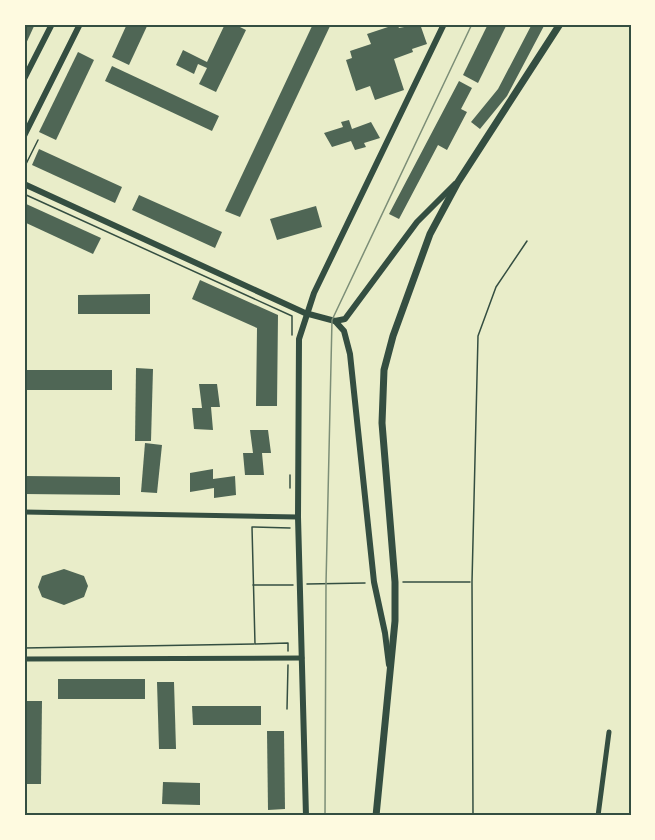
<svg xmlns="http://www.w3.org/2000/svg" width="655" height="840" font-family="Lato,sans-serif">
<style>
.building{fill:#4f6655}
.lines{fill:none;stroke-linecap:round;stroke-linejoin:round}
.path{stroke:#344e41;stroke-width:1.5}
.minor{stroke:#344e41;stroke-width:5}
.tertiary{stroke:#344e41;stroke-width:6}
.secondary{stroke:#344e41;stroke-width:7}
.tram{stroke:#7c8e77;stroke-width:1.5}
.neatline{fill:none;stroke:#344e41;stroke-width:2}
</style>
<rect width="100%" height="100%" fill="#e9edc9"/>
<g class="building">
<polygon points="24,24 35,24 24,48"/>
<polygon points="127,24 148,24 129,65 112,57"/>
<polygon points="225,24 234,24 246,30 216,92 199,84 207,68 198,64 194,74 176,65 183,50 207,62"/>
<polygon points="313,24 331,24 240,217 225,211"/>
<polygon points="397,24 399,28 420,24 427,44 412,49 413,52 394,59 404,90 375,100 370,86 356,91 346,60 352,58 350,51 371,44 367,34"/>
<polygon points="488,24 507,24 478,83 463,75"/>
<polygon points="532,24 545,24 507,96 480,129 471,122 498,89"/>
<polygon points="78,52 94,60 56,140 39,132"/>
<polygon points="112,66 219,116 212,131 105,81"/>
<polygon points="459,81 472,88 461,109 467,112 447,150 438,145 399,219 389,214"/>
<polygon points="349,120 352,129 371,122 380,138 364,143 366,147 355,150 351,141 332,147 324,133 343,127 341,122"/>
<polygon points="39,149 122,187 115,203 32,165"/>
<polygon points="139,195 222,232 215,248 132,210"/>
<polygon points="24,203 101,238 93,254 24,222"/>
<polygon points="316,206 322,227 277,240 270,219"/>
<polygon points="200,280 278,315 277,406 256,406 257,328 192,299"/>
<polygon points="150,294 150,314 78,314 78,295"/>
<polygon points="136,368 153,369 151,441 135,441"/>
<rect x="24" y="370" width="88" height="20"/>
<polygon points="199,384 217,384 220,407 211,407 213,430 194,429 192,408 202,408"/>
<polygon points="250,430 268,430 271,453 262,453 264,475 245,475 243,453 253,453"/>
<polygon points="145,443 162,445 157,493 141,492"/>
<polygon points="213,469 213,479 235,476 236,495 214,498 214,488 190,492 190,473"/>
<polygon points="24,476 120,477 120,495 24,494"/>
<polygon points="64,569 84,576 88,586 84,597 64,605 42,597 38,587 42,576"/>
<rect x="58" y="679" width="87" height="20"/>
<polygon points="157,682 174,682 176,749 159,749"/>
<polygon points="26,701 42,701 41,784 25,784"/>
<polygon points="192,706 261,706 261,725 193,725"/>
<polygon points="267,731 284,731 285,809 268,810"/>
<polygon points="163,782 200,783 200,805 162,804"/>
</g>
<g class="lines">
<g class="path">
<polyline points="24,168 38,140"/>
<polyline points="24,194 292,316 292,335"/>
<polyline points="290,488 290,475"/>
<polyline points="403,582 470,582"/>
<polyline points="307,584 365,583"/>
<polyline points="253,585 293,585"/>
<polyline points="24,648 254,644"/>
<polyline points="288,651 288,643 255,644 252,527 290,528"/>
<polyline points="287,709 288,665"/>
<polyline points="473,816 472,582 478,336 496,287 527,241"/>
</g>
<g class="minor">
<polyline points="24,512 298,517"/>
<polyline points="24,659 302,658"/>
<polyline points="598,816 609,732"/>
</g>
<g class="tertiary">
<polyline points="24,79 52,24"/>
<polyline points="24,136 80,24"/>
<polyline points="24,184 305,313 335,321"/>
<polyline points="389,665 385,633 374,582 350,354 344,331 335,321 345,319 417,222 455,184"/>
<polyline points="306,816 298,517 299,339 314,293 444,24"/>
</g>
<polyline class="secondary" points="376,816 395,621 395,582 382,423 384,370 393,336 430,234 458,182 560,24"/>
<polyline class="tram" points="325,816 326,584 332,320 472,24"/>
</g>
<rect width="655" height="840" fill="none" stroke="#fefae0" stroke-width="51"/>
<rect x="26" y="26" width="604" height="788" class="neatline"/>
</svg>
